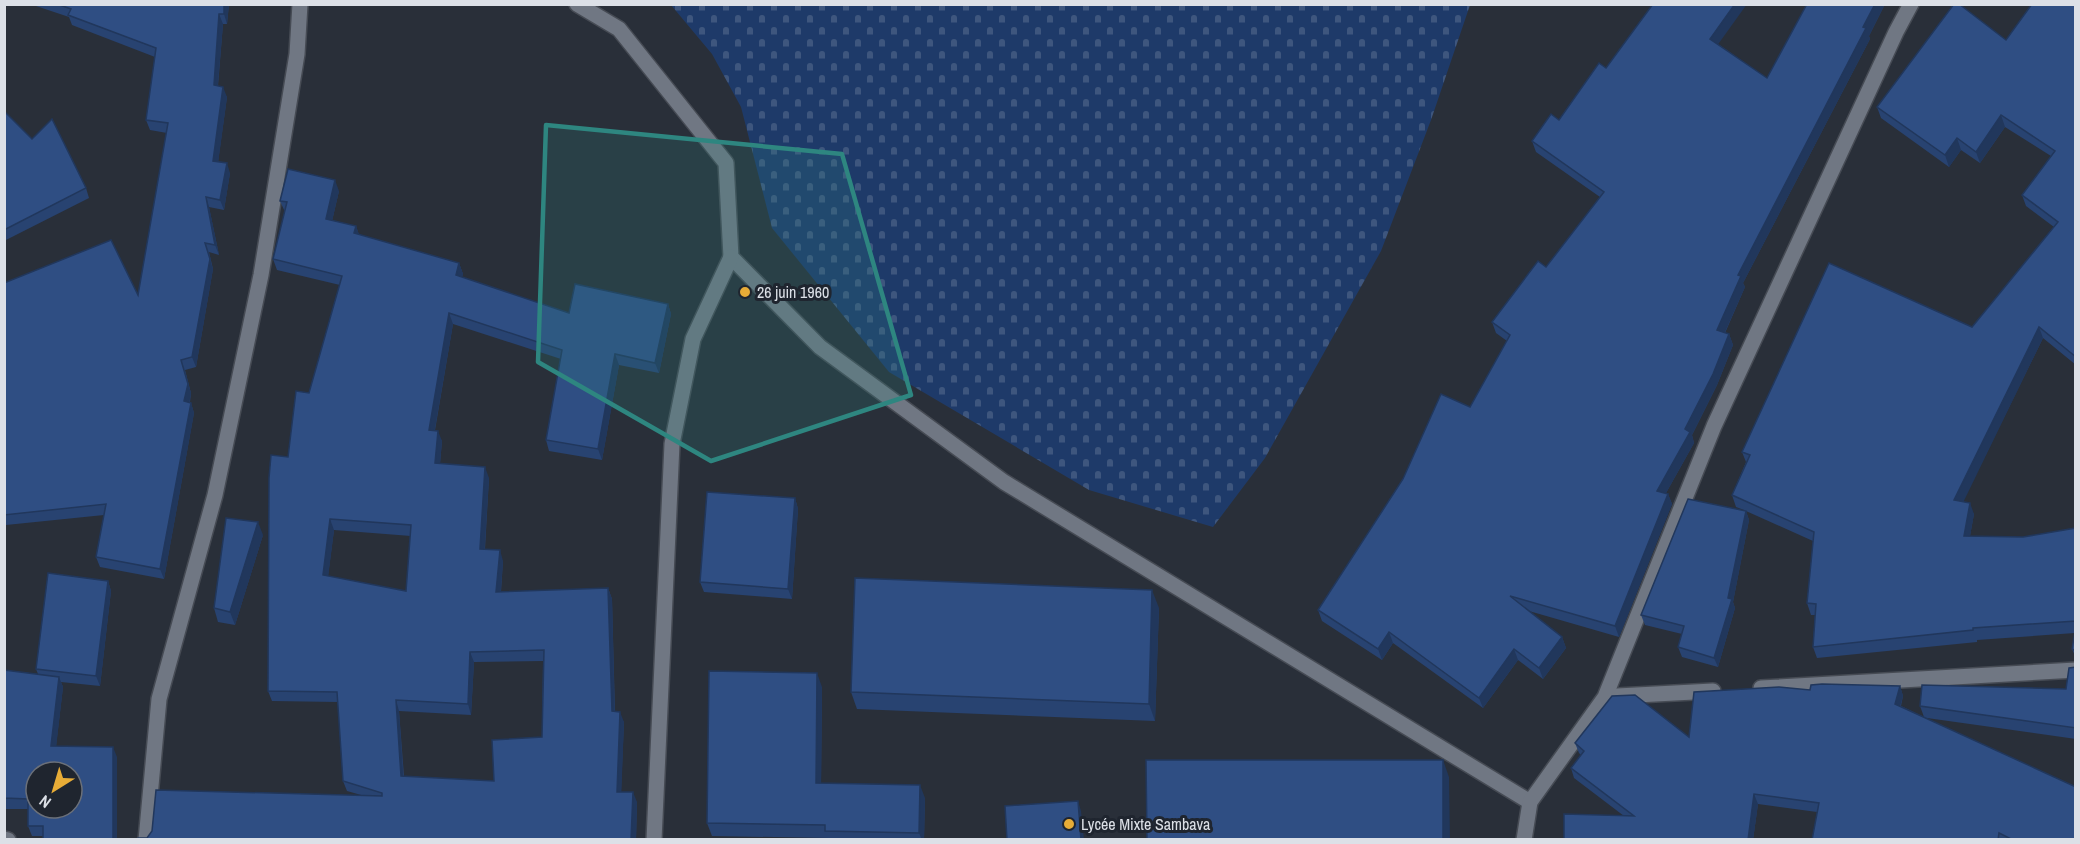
<svg xmlns="http://www.w3.org/2000/svg" width="2080" height="844" font-family="'Archivo Narrow',sans-serif">
<style>
.cemetery{fill:url(#cemetery-stones)}
.lines{fill:none;stroke-linecap:round;stroke-linejoin:round}
.service-casing{stroke:#464b54;stroke-width:18}
.minor-casing{stroke:#464b54;stroke-width:18}
.service{stroke:#707783;stroke-width:15}
.minor{stroke:#707783;stroke-width:15}
.wall{fill:#284371;fill-rule:evenodd}
.shaded-wall{fill:#21375c}
.building{fill:#2f4e83;stroke:#21375c;stroke-width:1.5;fill-rule:evenodd}
.marked{fill:#2e8680;fill-opacity:0.2;stroke:#2e8680;stroke-width:4.5;stroke-linejoin:round}
.poi-dot{fill:#e7ac37;stroke:#1f252f;stroke-width:2}
.labels{text-anchor:middle;dominant-baseline:central;stroke-width:6;stroke-linejoin:round;paint-order:stroke}
.poi-label{font-size:16px;fill:#dce0e7;stroke:#1f252f;text-anchor:start}
</style>
<defs>
<pattern id="cemetery-stones" width="16" height="16" patternUnits="userSpaceOnUse" patternTransform="scale(1.5)"><rect width="16" height="16" fill="#1e3a69"/><path d="M2 7V4a2 2 0 0 1 4 0v3zM10 15v-3a2 2 0 0 1 4 0v3z" fill="#3e567e"/></pattern>
</defs>
<rect width="100%" height="100%" fill="#292f39"/>
<polygon class="cemetery" points="671,5 1470,5 1431,120 1381,251 1265,458 1213,527 1089,490 889,372 772,228 741,107 712,54"/>
<g class="lines">
<g class="service-casing">
<polyline id="service" points="4,839 8,840"/>
</g>
<g class="minor-casing">
<g id="minor">
<polyline points="577,4 619,29 726,163 731,257 820,347 1004,482 1530,802"/>
<polyline points="1761,688 2076,670"/>
<polyline points="1617,696 1713,691"/>
<polyline points="146,840 159,699 215,495 261,275 297,54 300,4"/>
<polyline points="654,840 672,444 693,339 731,257"/>
<polyline points="1524,840 1530,802 1605,697 1714,426 1896,32 1911,4"/>
</g>
</g>
<use href="#service" class="service"/>
<use href="#minor" class="minor"/>
</g>
<g class="wall">
<polygon points="30,4 229,4 227,24 223,24 218,86 227,97 218,162 230,173 224,210 209,207 219,255 209,252 213,269 196,367 185,370 191,393 190,402 191,403 194,413 164,579 100,567 96,557 104,515 6,525 5,522 4,522 4,283 138,295 167,133 150,130 146,120 155,57 72,25 69,17"/>
<polygon points="1804,4 1885,4 1869,36 1870,39 1743,283 1745,287 1725,333 1729,334 1733,345 1717,385 1692,435 1694,443 1666,493 1668,494 1672,504 1619,637 1529,611 1562,637 1566,648 1543,679 1518,660 1483,708 1393,643 1382,660 1322,621 1318,610 1470,407 1507,341 1496,333 1492,322 1546,267 1600,197 1536,152 1532,141 1559,120 1606,68 1718,44 1767,78 1806,6"/>
<polygon points="2076,4 2076,365 2043,338 1963,501 1974,514 1970,536 2023,537 2076,528 2076,658 2072,649 2075,633 1977,640 1977,642 1817,658 1813,647 1815,615 1811,615 1807,603 1813,541 1746,511 1749,520 1733,602 1735,608 1718,667 1682,657 1678,647 1682,634 1645,625 1641,615 1744,510 1736,507 1732,495 1746,462 1742,452 1972,327 2054,227 2026,206 2022,195 2051,156 2005,127 1980,163 1961,150 1949,167 1881,118 1877,107"/>
<polygon points="4,111 32,139 86,188 89,198 4,241"/>
<path d="M339 191 332 221 356 226 359 235 459 263 463 274 462 277 569 313 668 304 671 314 659 373 619 365 602 460 549 451 546 440 561 359 453 324 435 430 442 441 440 464 489 478 485 549 503 561 501 592 608 588 612 599 615 711 624 722 621 792 637 802 636 840H137L361 795 347 791 343 781 338 702 272 701 268 691 288 457 309 393 340 285 277 270 273 259 285 212 280 201ZM334 530 411 536 406 591 328 576ZM543 661 542 737 494 781 404 776 399 711 471 715 474 662Z"/>
<polygon points="795,498 798,509 792,599 704,592 700,582"/>
<polygon points="263,535 235,625 218,622 214,608"/>
<polygon points="108,581 111,591 100,686 61,682 63,687 56,746 117,757 43,836 32,836 28,826 28,809 4,809 4,670 38,674 36,669"/>
<polygon points="1159,608 1155,721 857,709 851,692"/>
<polygon points="2076,667 2076,739 1927,718 2076,840 1812,840 1817,812 1758,804 1753,840 1624,816 1574,778 1571,768 1581,755 1579,753 1575,743 1689,737 1810,690 1900,686 1903,696 1901,706 1924,717 1920,706 2066,689"/>
<polygon points="822,687 821,783 925,798 924,840 828,840 828,838 712,836 707,823"/>
</g>
<g class="shaded-wall">
<polygon points="224,4 229,4 227,24 224,14"/>
<polygon points="1735,4 1747,4 1714,50 1710,39"/>
<polygon points="1875,4 1885,4 1869,36 1870,39 1743,283 1745,287 1721,341 1717,330 1738,275"/>
<polygon points="219,14 223,24 217,95 214,85"/>
<polygon points="223,87 227,97 217,171 213,161"/>
<polygon points="2001,115 2005,127 1980,163 1976,152"/>
<polygon points="1957,138 1961,150 1949,167 1945,155"/>
<polygon points="227,163 230,173 224,210 220,200"/>
<polygon points="335,180 339,191 330,230 326,219"/>
<polygon points="206,197 209,207 219,255 215,245"/>
<polygon points="356,226 360,237 354,233"/>
<polygon points="205,243 213,269 196,367 192,357"/>
<polygon points="459,263 463,274 460,285 456,275"/>
<polygon points="668,304 671,314 659,373 655,363"/>
<polygon points="449,313 453,324 433,440 429,430"/>
<polygon points="2039,327 2043,338 1959,511 1954,500"/>
<polygon points="1729,334 1733,345 1717,385 1692,435 1694,443 1661,502 1657,491"/>
<polygon points="615,354 619,365 602,460 598,449"/>
<polygon points="181,360 191,393 188,411 184,401"/>
<polygon points="191,403 194,413 164,579 160,569"/>
<polygon points="438,431 442,441 439,474 435,463"/>
<polygon points="485,467 489,478 484,559 480,549"/>
<polygon points="1668,494 1672,504 1619,637 1615,626"/>
<polygon points="795,498 798,509 792,599 788,589"/>
<polygon points="1970,503 1974,514 1968,547 1964,536"/>
<polygon points="1746,511 1749,520 1733,602 1735,608 1718,667 1714,658 1728,598"/>
<polygon points="330,519 334,530 327,586 323,575"/>
<polygon points="258,522 263,535 235,625 230,612"/>
<polygon points="500,550 503,561 500,602 496,592"/>
<polygon points="108,581 111,591 100,686 96,676"/>
<polygon points="608,588 612,599 615,722 612,711"/>
<polygon points="1152,590 1159,608 1155,721 1149,704"/>
<polygon points="1389,632 1393,643 1382,660 1378,649"/>
<polygon points="1562,637 1566,648 1543,679 1539,668"/>
<polygon points="1514,649 1518,660 1483,708 1479,698"/>
<polygon points="470,652 474,662 471,715 468,704"/>
<polygon points="817,673 822,687 821,796 816,783"/>
<polygon points="59,677 63,687 55,757 51,746"/>
<polygon points="1900,686 1903,696 1898,714 1895,704"/>
<polygon points="396,700 399,711 404,786 401,776"/>
<polygon points="620,712 624,722 621,802 617,792"/>
<polygon points="113,747 117,757 117,840 113,840"/>
<polygon points="1443,760 1449,777 1450,840 1443,840"/>
<polygon points="920,785 925,798 924,840 922,840 919,833"/>
<polygon points="633,792 637,802 636,840 631,840"/>
<polygon points="1754,794 1758,804 1753,840 1748,840"/>
<polygon points="1078,801 1081,811 1084,840 1081,840"/>
</g>
<g class="building">
<polygon points="57,4 224,4 224,14 219,14 214,85 223,87 213,161 227,163 220,200 206,197 215,245 205,243 210,259 192,357 181,360 188,384 184,401 191,403 160,569 96,557 106,504 4,515 4,283 111,240 138,295 168,123 146,120 156,48 68,15 71,9"/>
<polygon points="1653,4 1735,4 1710,39 1767,78 1807,4 1875,4 1863,27 1866,28 1738,275 1741,276 1717,330 1729,334 1713,374 1685,429 1690,432 1657,491 1668,494 1615,626 1510,596 1562,637 1539,668 1514,649 1479,698 1389,632 1378,649 1318,610 1403,479 1441,394 1470,407 1510,335 1492,322 1538,261 1546,267 1604,192 1532,141 1551,114 1559,120 1599,63 1606,68"/>
<polygon points="1954,4 1959,4 2006,40 2032,4 2076,4 2076,357 2039,327 1954,500 1970,503 1964,536 2023,537 2076,528 2076,621 1973,628 1973,630 1813,647 1816,604 1807,603 1814,532 1732,495 1750,455 1742,452 1829,263 1972,327 2058,222 2022,195 2055,151 2001,115 1976,152 1957,138 1945,155 1877,107"/>
<polygon points="4,111 32,139 52,119 86,188 4,230"/>
<path d="M288 169 335 180 326 219 356 226 354 233 459 263 456 275 569 313 575 284 668 304 655 363 615 354 598 449 546 440 562 350 449 313 429 430 438 431 435 463 485 467 480 549 500 550 496 592 608 588 612 711 620 712 617 792H633L631 840H137L138 838H147L152 831 156 790 382 796V793L343 781 337 692 268 691 269 478 271 455 288 457 296 391 309 393 342 276 273 259 287 202 280 201ZM330 519 411 525 406 591 323 575ZM544 650 542 737 492 740 494 781 401 776 396 700 468 704 470 652Z"/>
<polygon points="707,492 795,498 788,589 700,582"/>
<polygon points="1688,499 1746,511 1728,598 1732,599 1714,658 1678,647 1684,626 1641,615"/>
<polygon points="226,518 258,522 230,612 214,608"/>
<polygon points="48,573 108,581 96,676 36,669"/>
<polygon points="855,578 1152,590 1149,704 851,692"/>
<polygon points="2076,626 2076,651 2072,649"/>
<polygon points="2076,667 2076,728 1920,706 1922,685 2066,689 2069,668"/>
<path d="M4 670 59 677 51 746 113 747V840H43V826H28V799L4 798ZM36 772H72V808H36Z"/>
<polygon points="709,671 817,673 816,783 920,785 919,833 825,831 825,825 707,823"/>
<polygon points="1822,684 1900,686 1895,704 2076,787 2076,840 2013,840 1999,833 1998,840 1812,840 1819,803 1754,794 1748,840 1564,840 1564,814 1634,816 1571,768 1584,751 1575,743 1612,696 1635,695 1689,737 1694,692 1779,687 1810,690 1811,685"/>
<polygon points="1146,760 1443,760 1443,840 1147,840"/>
<polygon points="1078,801 1081,840 1007,840 1005,806"/>
</g>
<path class="marked" d="M546 125 842 154 911 395 711 461 538 362Z"/>
<g class="poi-dot">
<circle cx="745" cy="292" r="6"/>
<circle cx="1069" cy="824" r="6"/>
</g>
<g class="labels">
<g class="poi-label">
<text x="757" y="292">26 juin 1960</text>
<text x="1081" y="824">Lycée Mixte Sambava</text>
</g>
</g>
<rect width="2080" height="844" fill="none" stroke="#dce0e7" stroke-width="12"/>
<g transform="translate(54 790) rotate(217)"><circle r="28" fill="#1f252f" stroke="#6b7079" stroke-width="1.5"/>
<path d="M0-4.5L10 22L0 15L-10 22Z" fill="#e7ac37"/>
<text y="-9" font-size="16" font-weight="bold" text-anchor="middle" fill="#dce0e7">N</text>
</g>
</svg>
